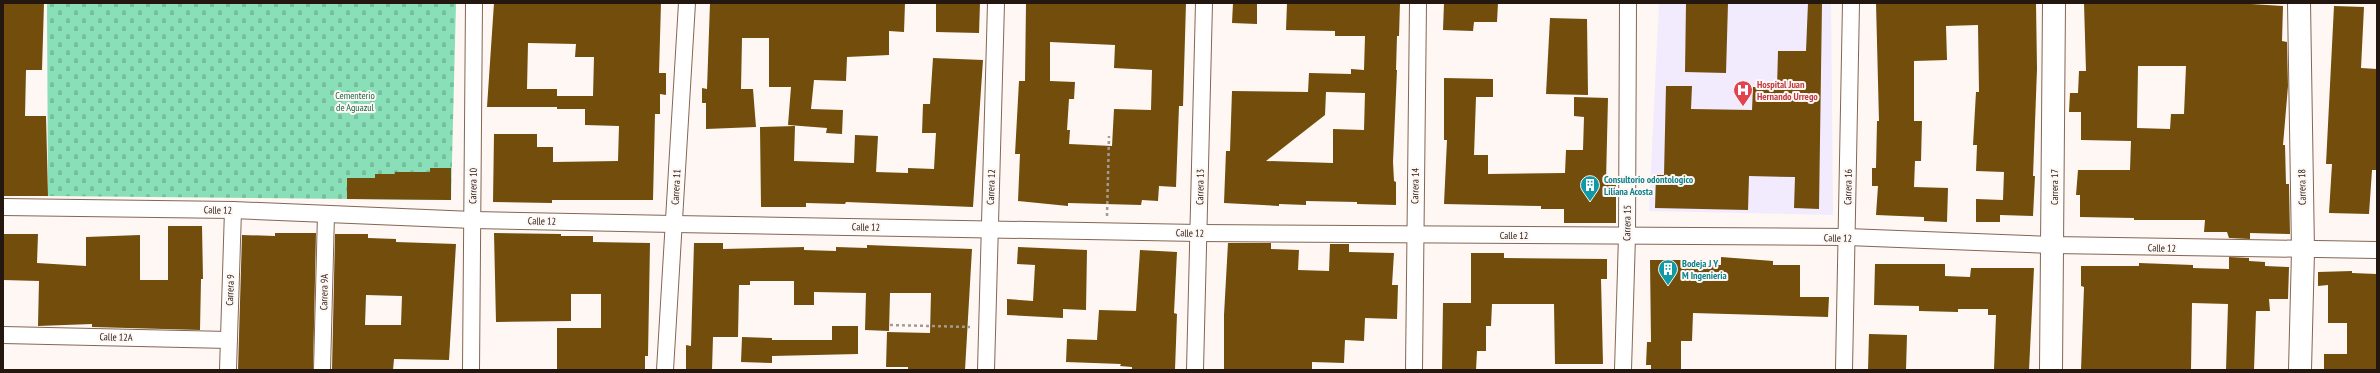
<svg xmlns="http://www.w3.org/2000/svg" width="2380" height="373" font-family="'PT Sans Narrow',sans-serif">
<style>
.medical{fill:#f1ebfd}
.cemetery{fill:url(#cemetery-stones)}
.building{fill:#724d0b;fill-rule:evenodd}
.lines{fill:none;stroke-linecap:round;stroke-linejoin:round}
.street-casing{stroke:#836655;stroke-width:18}
.secondary-casing{stroke:#836655;stroke-width:24}
.path{stroke:#a39a95;stroke-width:2.5;stroke-dasharray:3 3;stroke-linecap:butt}
.street{stroke:#fff;stroke-width:16}
.secondary{stroke:#fff;stroke-width:22}
.labels{text-anchor:middle;dominant-baseline:central;stroke-width:4;stroke-linejoin:round;paint-order:stroke}
.health-label{font-size:10px;font-weight:bold;fill:#be3a42;stroke:#fef7f3;text-anchor:start}
.park-label{font-size:10px;fill:#1b664a;stroke:#fef7f3}
.culture-label{font-size:10px;font-weight:bold;fill:#0d838f;stroke:#fef7f3;text-anchor:start}
.street-label{font-size:10px;fill:#231710;stroke:#fef7f3}
</style>
<defs>
<pattern id="cemetery-stones" width="16" height="16" patternUnits="userSpaceOnUse"><rect width="16" height="16" fill="#89dfb8"/><path d="M2 7V4a2 2 0 0 1 4 0v3zM10 15v-3a2 2 0 0 1 4 0v3z" fill="#76bf9d"/></pattern>
</defs>
<rect width="100%" height="100%" fill="#fef7f3"/>
<polygon class="medical" points="1659,3 1831,3 1833,215 1649,211"/>
<polygon class="cemetery" points="47,3 456,3 451,200 48,196"/>
<g class="building">
<polygon points="3,3 44,3 42,70 26,70 25,116 46,116 48,196 3,196"/>
<path d="M494 3H661L659 73H666V95L660 94V114H655L653 200H552V203L493 202 494 134H537V147H553V162L618 161 619 126 585 125V109H557V107H487ZM528 43 576 44 575 57H594L593 96H557V89H527Z"/>
<polygon points="710,3 905,3 904,32 889,31 889,55 847,57 846,81 814,80 811,109 843,110 842,134 826,133 827,128 788,125 791,87 769,87 769,38 742,38 741,89 753,89 756,127 706,129 706,103 702,103 702,88 707,89"/>
<polygon points="936,3 980,3 979,33 936,32"/>
<path d="M1026 3H1186L1183 106H1179L1176 187 1159 186 1158 201 1142 200 1141 205 1068 203V206L1018 201 1020 154H1015L1019 81H1025ZM1050 42 1115 45 1114 68 1152 70 1151 110 1114 109 1112 146 1069 144 1070 130H1067L1069 99H1074L1075 82 1050 81Z"/>
<polygon points="1233,3 1257,3 1257,24 1232,23"/>
<path d="M1287 3H1400L1399 36H1397L1396 70H1397L1393 162 1394 181 1396 182V205L1357 204V202L1306 201V205L1279 204V206L1224 203 1226 151H1230L1232 91 1308 92 1309 73 1351 74V69L1364 70 1365 36H1335V31L1286 30ZM1326 92 1365 93 1364 130 1333 129V163L1266 161 1325 115Z"/>
<polygon points="1444,3 1498,3 1497,22 1474,22 1473,31 1443,30"/>
<polygon points="1686,3 1728,3 1726,73 1685,72"/>
<polygon points="1808,3 1822,3 1819,209 1794,208 1795,177 1749,176 1748,210 1655,208 1656,175 1664,175 1666,86 1692,86 1691,109 1752,110 1753,87 1777,88 1778,51 1806,51"/>
<polygon points="1876,3 2036,3 2037,69 2033,176 2035,176 2033,216 2000,215 2000,222 1976,222 1976,199 2003,200 2004,172 1976,171 1977,145 1973,145 1976,92 1979,92 1978,25 1946,26 1947,60 1914,61 1914,121 1922,121 1921,161 1915,161 1914,187 1948,188 1947,222 1924,221 1924,217 1876,215 1878,186 1872,186 1872,168 1876,168 1877,121 1879,121"/>
<path d="M2084 3H2235L2283 6 2282 41 2287 42 2288 86 2283 145H2285L2286 184H2289L2290 234 2250 233V239L2229 238 2227 232H2204L2205 220H2134V218L2080 217V195H2076L2078 170H2130L2131 141 2081 140V112H2069L2070 93H2078L2079 71H2086ZM2138 66H2186L2184 114H2171L2170 129 2137 128Z"/>
<polygon points="2334,6 2364,7 2361,68 2377,69 2377,170 2372,170 2369,214 2329,213 2332,164 2326,164"/>
<polygon points="1550,18 1587,19 1588,95 1546,94"/>
<polygon points="933,58 983,60 973,207 846,202 845,204 806,203 806,207 761,207 760,127 795,126 794,161 854,163 855,135 878,136 876,172 908,173 908,168 934,169 936,133 922,133 923,104 930,104"/>
<polygon points="1444,78 1493,79 1493,97 1476,97 1474,155 1488,155 1488,174 1565,173 1566,150 1583,150 1584,117 1574,116 1574,97 1608,98 1606,181 1616,181 1616,223 1564,223 1564,209 1541,209 1541,206 1444,204 1447,140 1444,140"/>
<polygon points="430,168 451,168 451,200 347,199 347,178 375,178 375,174 395,174 395,172 430,172"/>
<polygon points="168,226 202,226 203,279 201,279 200,330 92,327 92,324 38,326 39,281 3,280 3,234 38,234 37,263 86,266 86,237 140,235 140,280 168,280"/>
<polygon points="275,233 316,233 313,370 238,370 242,235 275,236"/>
<polygon points="494,233 561,234 561,236 593,236 593,242 650,243 648,356 645,356 645,370 557,370 557,328 601,328 601,294 571,294 571,321 496,322"/>
<path d="M335 234H368V238L396 239V242L456 244 449 360 394 359 393 370H332ZM366 295 402 296 401 325H365Z"/>
<polygon points="694,243 723,243 723,249 804,247 804,250 836,251 836,247 867,248 867,245 972,249 965,370 908,370 908,367 886,367 887,332 930,333 931,293 890,293 889,331 865,330 866,293 814,292 814,305 794,305 794,281 750,281 750,285 739,285 738,337 713,337 712,370 686,370 686,345 691,346"/>
<polygon points="1228,243 1271,243 1271,249 1299,250 1298,270 1329,271 1330,244 1349,244 1349,252 1394,253 1392,285 1398,285 1397,319 1365,318 1364,341 1345,340 1344,363 1312,362 1312,370 1224,370 1224,315"/>
<polygon points="1018,247 1087,250 1086,310 1063,309 1063,318 1007,315 1007,299 1033,301 1035,265 1017,264"/>
<polygon points="1140,250 1177,252 1174,313 1177,314 1175,370 1132,370 1132,367 1120,366 1121,364 1066,362 1067,339 1097,340 1099,310 1136,311"/>
<polygon points="1471,253 1504,253 1504,258 1607,259 1607,279 1601,279 1603,364 1555,364 1554,304 1492,304 1491,326 1486,326 1486,351 1477,351 1476,370 1442,370 1443,303 1471,303"/>
<polygon points="1721,257 1773,261 1773,265 1800,265 1800,297 1829,297 1828,317 1693,313 1692,341 1681,341 1681,370 1651,370 1651,365 1646,365 1647,342 1651,342 1650,260 1685,260 1685,265 1721,265"/>
<polygon points="2229,257 2249,258 2249,261 2265,262 2265,266 2289,267 2288,299 2269,299 2270,311 2256,311 2254,370 2226,370 2228,304 2192,303 2191,370 2081,370 2084,287 2081,286 2081,266 2139,266 2139,263 2193,265 2193,268 2229,269"/>
<polygon points="1875,264 1945,264 1945,276 1970,277 1971,268 2034,268 2029,370 1994,370 1996,315 1988,315 1988,309 1958,309 1958,312 1919,311 1919,306 1874,305"/>
<polygon points="2352,271 2352,273 2377,274 2377,370 2324,370 2324,354 2347,354 2347,323 2328,323 2328,285 2318,286 2318,272"/>
<polygon points="832,326 858,326 858,354 772,356 772,363 741,362 742,337 772,338 772,340 832,340"/>
<polygon points="1869,334 1907,335 1906,370 1868,370"/>
</g>
<g class="lines">
<g class="street-casing">
<g id="street">
<polyline points="3,207 233,210 473,220 674,224 1199,233 1847,237 2053,245 2377,250"/>
<polyline points="3,335 229,340"/>
<polyline points="228,370 233,210"/>
<polyline points="322,370 326,214"/>
<polyline points="471,370 474,3"/>
<polyline points="665,370 687,3"/>
<polyline points="986,370 996,3"/>
<polyline points="1195,370 1204,3"/>
<polyline points="1414,370 1418,3"/>
<polyline points="1623,370 1627,236 1628,3"/>
<polyline points="1844,370 1851,3"/>
</g>
</g>
<g class="secondary-casing">
<g id="secondary">
<polyline points="2299,3 2303,251 2300,370"/>
<polyline points="2051,370 2054,3"/>
</g>
</g>
<g class="path">
<polyline points="1107,216 1109,136"/>
<polyline points="890,325 970,327"/>
</g>
<use href="#street" class="street"/>
<use href="#secondary" class="secondary"/>
</g>
<defs>
<g id="hospital-pin" transform="scale(1)"><path d="M0 17L-7.5 6A9.5 9.5 0 1 1 7.5 6Z" fill="#e0444e" stroke="#fef7f3"/><path d="M-5-5h3v3.5h4V-5h3V5h-3V1.5h-4V5h-3Z" fill="#fff"/></g>
<g id="building-pin" transform="scale(1)"><path d="M0 17L-7.5 6A9.5 9.5 0 1 1 7.5 6Z" fill="#0f9aa8" stroke="#fef7f3"/><path d="M-4-6H4V6H1V3H-1V6H-4ZM-2.5-4.3h1.7v1.8h-1.7ZM.8-4.3h1.7v1.8H.8ZM-2.5-1h1.7V.8h-1.7ZM.8-1h1.7V.8H.8Z" fill="#fff"/></g>
</defs>
<g fill-rule="evenodd">
<use href="#hospital-pin" x="1743" y="90"/>
<use href="#building-pin" x="1590" y="185"/>
<use href="#building-pin" x="1668" y="269"/>
</g>
<g class="labels">
<g class="health-label">
<text x="1757" y="84">Hospital Juan<tspan x="1757" dy="12">Hernando Urrego</tspan></text>
</g>
<g class="park-label">
<text x="355" y="95">Cementerio<tspan x="355" dy="12">de Aguazul</tspan></text>
</g>
<g class="culture-label">
<text x="1604" y="179">Consultorio odontologico<tspan x="1604" dy="12">Liliana Acosta</tspan></text>
<text x="1682" y="263">Bodeja J Y<tspan x="1682" dy="12">M Ingenieria</tspan></text>
</g>
<g class="street-label">
<text transform="translate(473 186) rotate(-89)">Carrera 10</text>
<text transform="translate(1415 186) rotate(-89)">Carrera 14</text>
<text transform="translate(676 187) rotate(-87)">Carrera 11</text>
<text transform="translate(991 187) rotate(-88)">Carrera 12</text>
<text transform="translate(1200 187) rotate(-89)">Carrera 13</text>
<text transform="translate(1848 187) rotate(-89)">Carrera 16</text>
<text transform="translate(2054 187) rotate(-90)">Carrera 17</text>
<text transform="translate(2302 187) rotate(-91)">Carrera 18</text>
<text transform="translate(218 210) rotate(1)">Calle 12</text>
<text transform="translate(542 221) rotate(1)">Calle 12</text>
<text transform="translate(1627 223) rotate(-89)">Carrera 15</text>
<text transform="translate(866 227) rotate(1)">Calle 12</text>
<text transform="translate(1190 233) rotate(1)">Calle 12</text>
<text x="1514" y="235">Calle 12</text>
<text transform="translate(1838 238) rotate(1)">Calle 12</text>
<text transform="translate(2162 248) rotate(1)">Calle 12</text>
<text transform="translate(230 290) rotate(-88)">Carrera 9</text>
<text transform="translate(324 292) rotate(-89)">Carrera 9A</text>
<text transform="translate(116 337) rotate(1)">Calle 12A</text>
</g>
</g>
<rect width="2380" height="373" fill="none" stroke="#231710" stroke-width="8"/>
</svg>
